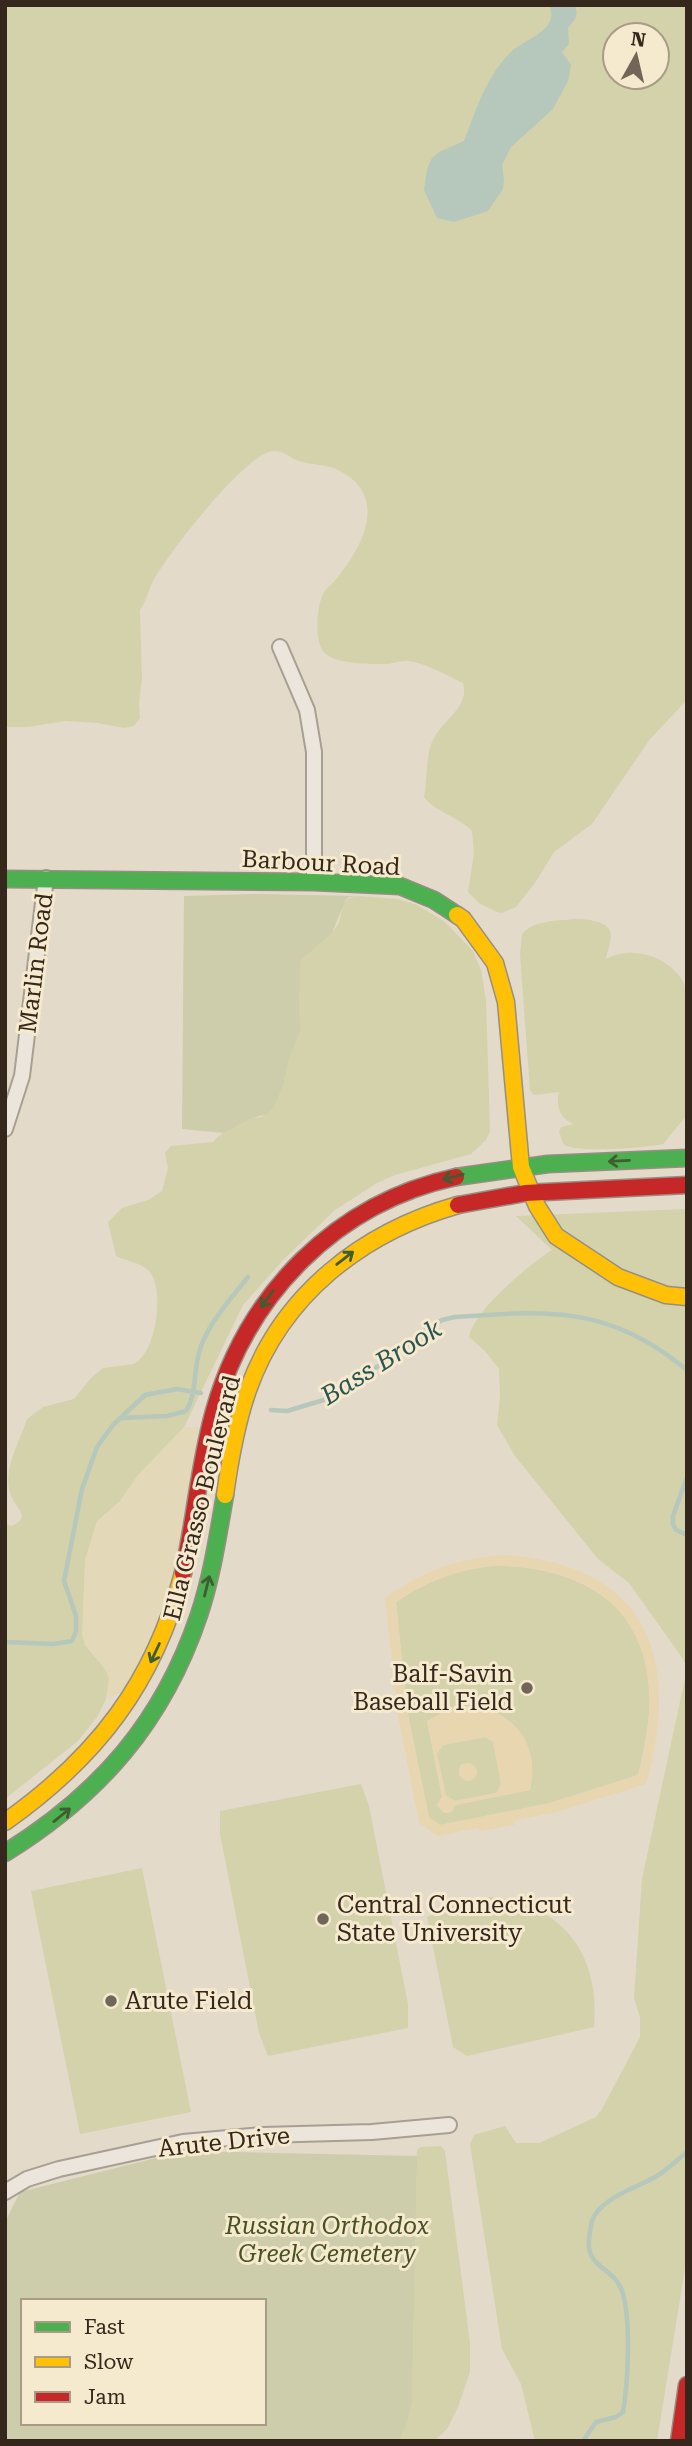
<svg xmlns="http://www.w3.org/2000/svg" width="692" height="2446" font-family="'Roboto Serif',serif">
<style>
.farmland{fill:#e3d9b9}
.green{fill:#d3d2ab;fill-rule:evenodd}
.sand{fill:#e7d6b0;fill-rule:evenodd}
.cemetery{fill:#cdccab;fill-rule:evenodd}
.water{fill:#b6c7bc}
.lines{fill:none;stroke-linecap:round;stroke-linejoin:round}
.stream{stroke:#b6c7bc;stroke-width:4.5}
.street-casing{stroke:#a89f93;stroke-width:18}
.fast-casing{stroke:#978e83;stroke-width:19}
.slow-casing{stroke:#978e83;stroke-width:19}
.jam-casing{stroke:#978e83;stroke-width:19}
.street{stroke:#ebe5db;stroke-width:14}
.fast{stroke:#4caf50;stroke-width:16}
.slow{stroke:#ffc107;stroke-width:16}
.jam{stroke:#c62828;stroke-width:16}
.oneway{stroke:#3e5d31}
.poi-dot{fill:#726659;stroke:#f5e9ce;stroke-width:2.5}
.labels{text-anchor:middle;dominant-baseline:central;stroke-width:6;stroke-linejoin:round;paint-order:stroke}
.street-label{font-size:24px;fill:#35271c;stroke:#f5e9ce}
.poi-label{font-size:24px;fill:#35271c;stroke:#f5e9ce;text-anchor:start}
.park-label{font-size:24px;font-style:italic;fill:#475222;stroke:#f5e9ce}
.water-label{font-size:26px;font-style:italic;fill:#2b5551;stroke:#f5e9ce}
</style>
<rect width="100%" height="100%" fill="#e3dac9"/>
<polygon class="farmland" points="184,1427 199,1427 172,1586 159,1623 123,1692 106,1699 109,1678 105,1669 85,1645 82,1635 85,1560 97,1521 120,1501 138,1475"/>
<g class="green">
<path d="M5 5H687V700L650 739 592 824 554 852 535 883 516 907 502 913 497 912 479 903 468 892 474 853 472 831C459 817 432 810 424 797 428 779 425 753 434 738 444 719 470 706 463 683 446 675 428 664 409 661 402 660 395 663 388 664 372 664 333 665 323 651 314 638 317 607 323 594 326 588 333 584 337 578 363 546 389 497 340 471 327 463 308 466 294 459 286 454 279 449 269 452 239 462 170 551 153 581 148 590 147 600 140 610L142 679 139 703 140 718 134 726 124 728 98 723 65 721 28 727H5ZM615 35H657V77H615Z"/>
<path d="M359 896 398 899 417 905 444 921 473 951 481 970 486 1000 490 1131 486 1140 471 1154 395 1175 377 1183 335 1210 284 1259 243 1305 184 1427 138 1475 120 1501 97 1521 85 1560 82 1635 85 1645 105 1669 109 1678 106 1699 97 1717 78 1741 5 1799V1524L12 1526 20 1521 22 1516C20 1508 14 1503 11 1496 1 1471 20 1442 27 1419L43 1407 74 1399 91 1378 103 1368 134 1364C156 1352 165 1292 150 1272 143 1263 126 1261 116 1256L108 1222 122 1208 148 1200 162 1191 168 1168 165 1153 171 1146 213 1142 220 1135 252 1118 262 1117 284 1083 289 1059 301 1030 299 1006 301 960C310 947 330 939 338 924 345 909 337 899 359 896Z"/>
<path d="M574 919C584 919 605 920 610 931 613 938 607 952 606 959 635 942 681 961 687 993V1115L663 1144C644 1148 580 1153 564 1145L559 1132 561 1127 574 1124C561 1120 555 1105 559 1092L534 1095 530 1091 520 954 522 935C532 920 557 921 574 919Z"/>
<path d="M687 1209V1668L683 1659 629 1583 598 1559 515 1456 497 1425 500 1396 499 1369 485 1351 469 1337C474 1310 531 1263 552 1250L516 1216Z"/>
<path d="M493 1566C557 1565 628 1590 645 1658 655 1696 647 1738 638 1775L550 1803 440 1825 429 1818 407 1709 396 1602C427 1581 456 1570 493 1566ZM476 1707C520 1715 538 1747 530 1790L455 1805 449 1813H444L437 1805 442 1797 427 1721Z"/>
<polygon points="687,1669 687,2256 657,2441 535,2441 521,2384 502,2349 470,2144 474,2135 505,2126 516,2143 539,2143 596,2117 602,2109 640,2037 640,2017 634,1998 642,1879"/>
<path d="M486 1737 493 1742 502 1785 496 1793 455 1801 446 1796 437 1754 443 1745ZM462 1764 477 1771 473 1779 465 1780 459 1775V1769Z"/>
<polygon points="361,1784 369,1806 408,2004 408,2028 268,2056 259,2033 220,1834 220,1811"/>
<polygon points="142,1868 191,2112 80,2134 31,1891"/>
<path d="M489 1897C563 1905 600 1953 594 2027L467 2056 453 2047 427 1917 457 1903Z"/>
<polygon points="441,2146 445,2151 470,2343 470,2372 458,2407 447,2429 434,2441 399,2441 408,2421 412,2401 417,2150 421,2147"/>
</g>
<g class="sand">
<path d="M508 1555C649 1567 681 1659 646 1784L553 1813 516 1820 514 1825 481 1831 477 1828 438 1836 419 1823 397 1710 385 1598C424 1570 461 1557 508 1555ZM493 1566C628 1565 673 1654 638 1775L550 1803 440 1825 429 1817 407 1709 396 1602C427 1581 457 1570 493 1566Z"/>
<path d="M465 1706C512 1709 541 1742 530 1790L455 1805 452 1812 444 1813 437 1805 442 1796 427 1721 445 1711ZM485 1737 493 1742 501 1785 496 1793 455 1801 446 1795 437 1754 443 1745Z"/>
<circle cx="468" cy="1772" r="9"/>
</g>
<g class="cemetery">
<polygon points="258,894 359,896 349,897 345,901 332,933 301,960 299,1006 301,1030 289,1059 284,1083 274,1106 267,1114 252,1118 224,1133 182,1129 184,896"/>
<path d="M184 2151 417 2156 412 2401 408 2421 399 2441H5V2222L20 2192ZM23 2301H264V2423H23Z"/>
</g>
<path class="water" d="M549 5H575C579 17 575 19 568 28L569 44 562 52 571 65 568 81 553 109 511 147 502 165 504 179 503 189 488 211 454 222 437 218 424 190 427 169 432 158 439 152 464 141C477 108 486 76 512 51 526 38 560 31 549 5Z"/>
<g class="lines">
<g class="stream">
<path d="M271 1410 287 1411 327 1399 355 1379 377 1367 430 1327 442 1320 455 1317C550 1310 609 1306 687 1370"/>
<path d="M121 1418 167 1416 186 1411C196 1395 194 1374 198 1357 204 1327 230 1300 248 1277"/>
<polyline points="687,1477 673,1516 673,1524 676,1530 687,1535"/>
<polyline points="5,1642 53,1644 72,1641 76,1631 76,1616 64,1581 82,1489 97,1447 113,1425 145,1395 177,1389 201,1393"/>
<path d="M583 2441 596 2422 616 2417 623 2412C628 2383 631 2323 623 2294 615 2264 582 2271 590 2232 591 2224 592 2218 597 2212 612 2194 638 2187 657 2176 668 2169 677 2160 687 2152"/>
</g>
<g class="street-casing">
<g id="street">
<polyline points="280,647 307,710 314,752 314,882"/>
<polyline points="5,1129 22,1076 46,878"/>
<polyline points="5,2192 27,2179 59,2169 183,2142 263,2135 372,2132 449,2125"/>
</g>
</g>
<g class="fast-casing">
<g id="fast">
<polyline points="5,879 314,882 400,886 434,900 457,915"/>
<polyline points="456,1177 548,1164 687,1158"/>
<path d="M5 1853C100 1794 163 1722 199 1615 212 1576 218 1535 225 1495"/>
</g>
</g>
<g class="slow-casing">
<g id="slow">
<polyline points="457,915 463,919 495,963 506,1002 521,1167 537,1206 556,1236 618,1277 666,1295 687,1297"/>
<path d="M225 1495C230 1459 236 1424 248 1390 282 1294 363 1232 458 1205"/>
<path d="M5 1822C97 1757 154 1683 183 1573"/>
</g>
</g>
<g class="jam-casing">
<g id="jam">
<polyline points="458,1205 525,1193 687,1185"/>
<path d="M183 1573C195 1520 199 1464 214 1411 247 1294 336 1203 456 1177"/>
<polyline points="679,2441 687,2385"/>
</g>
</g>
<use href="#street" class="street"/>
<use href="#fast" class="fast"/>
<use href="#slow" class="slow"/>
<use href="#jam" class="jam"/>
</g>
<defs><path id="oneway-shaft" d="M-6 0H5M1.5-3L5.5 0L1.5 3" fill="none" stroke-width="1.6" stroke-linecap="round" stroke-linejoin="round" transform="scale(1.75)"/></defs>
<g class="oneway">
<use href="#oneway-shaft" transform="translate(619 1161) rotate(177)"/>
<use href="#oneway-shaft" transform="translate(453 1177) rotate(166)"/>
<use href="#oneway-shaft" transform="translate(345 1258) rotate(-38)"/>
<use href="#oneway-shaft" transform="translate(267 1299) rotate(126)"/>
<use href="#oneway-shaft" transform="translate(207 1586) rotate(-76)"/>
<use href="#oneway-shaft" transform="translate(155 1653) rotate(115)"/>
<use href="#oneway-shaft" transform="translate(62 1815) rotate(-39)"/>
</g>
<g class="poi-dot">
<circle cx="527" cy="1688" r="7"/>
<circle cx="323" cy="1919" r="7"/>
<circle cx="111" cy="2001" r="7"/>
</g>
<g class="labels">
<g class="street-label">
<text transform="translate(321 863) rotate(3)">Barbour Road</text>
<text transform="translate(36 963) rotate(-83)">Marlin Road</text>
<text transform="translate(202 1498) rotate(-76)">Ella Grasso Boulevard</text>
<text transform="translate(224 2142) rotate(-6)">Arute Drive</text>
</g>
<g class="poi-label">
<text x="513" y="1674" text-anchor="end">Balf-Savin<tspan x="513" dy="28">Baseball Field</tspan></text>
<text x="337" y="1905">Central Connecticut<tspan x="337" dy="28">State University</tspan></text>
<text x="125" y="2001">Arute Field</text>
</g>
<g class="park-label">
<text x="327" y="2226">Russian Orthodox<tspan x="327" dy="28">Greek Cemetery</tspan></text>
</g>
<g class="water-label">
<text transform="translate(381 1362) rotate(-32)">Bass Brook</text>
</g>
</g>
<rect width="692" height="2446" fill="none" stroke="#35271c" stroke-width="14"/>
<rect x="21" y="2299" width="245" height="126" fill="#f5e9ce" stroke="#a89b87" stroke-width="2"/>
<rect x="35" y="2322" width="35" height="10" fill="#4caf50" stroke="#a89b87" stroke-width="2"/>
<text x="84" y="2334" font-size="21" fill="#35271c">Fast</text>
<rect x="35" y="2357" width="35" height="10" fill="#ffc107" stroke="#a89b87" stroke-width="2"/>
<text x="84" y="2369" font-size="21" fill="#35271c">Slow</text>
<rect x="35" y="2392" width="35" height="10" fill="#c62828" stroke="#a89b87" stroke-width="2"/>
<text x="84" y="2404" font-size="21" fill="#35271c">Jam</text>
<g transform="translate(636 56) rotate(8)"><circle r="33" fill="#f5e9ce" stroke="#a89b87" stroke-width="2"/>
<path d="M0-5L12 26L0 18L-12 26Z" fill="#726659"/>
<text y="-10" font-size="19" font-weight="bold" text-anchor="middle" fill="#35271c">N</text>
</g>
</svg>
